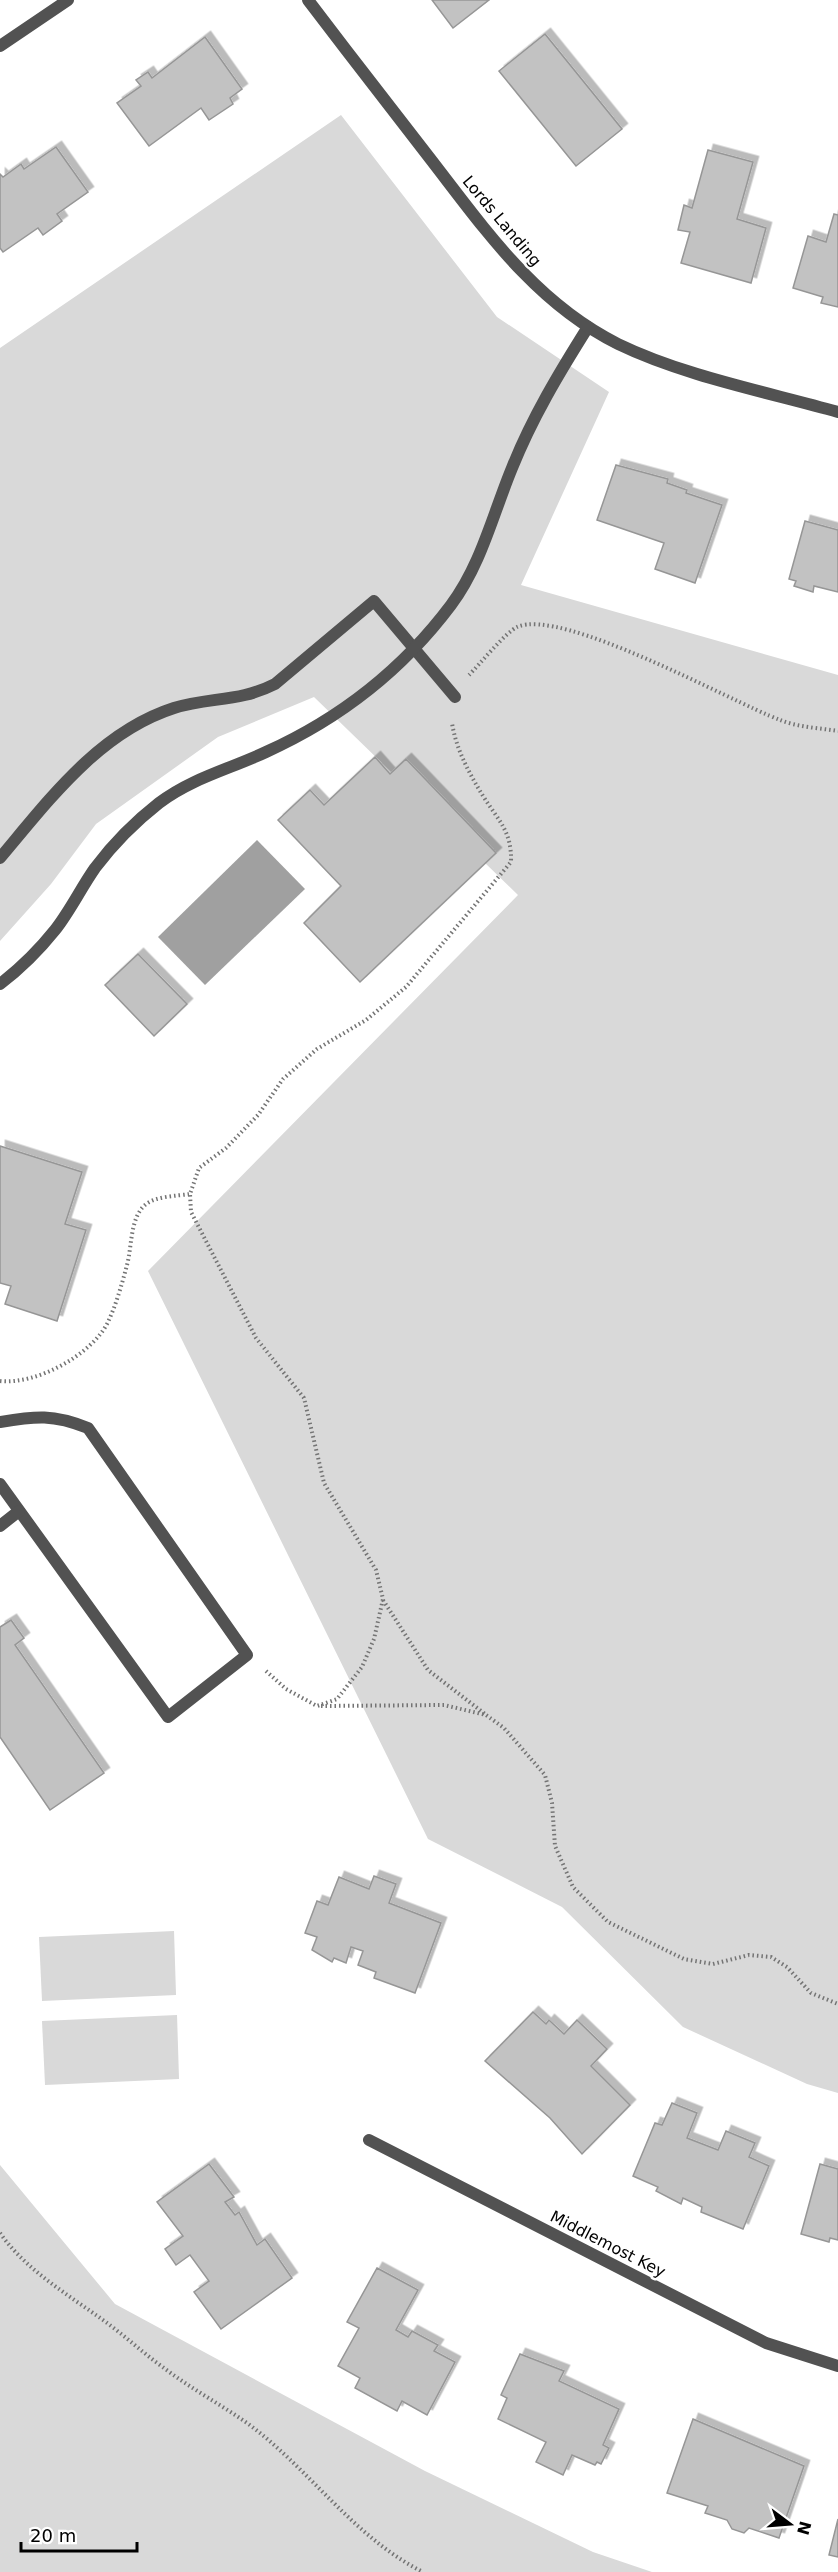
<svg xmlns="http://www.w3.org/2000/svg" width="838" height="2572" font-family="'DejaVu Sans',sans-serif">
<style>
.green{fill:#d9d9d9}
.water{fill:#a0a0a0}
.building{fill:#c2c2c2;stroke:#969696;stroke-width:1.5;filter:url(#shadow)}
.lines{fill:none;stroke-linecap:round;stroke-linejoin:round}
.path{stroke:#747474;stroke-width:4;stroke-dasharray:1.5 3;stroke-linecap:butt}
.lane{stroke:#525252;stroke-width:12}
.street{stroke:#525252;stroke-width:12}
.labels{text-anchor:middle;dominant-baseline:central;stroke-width:5;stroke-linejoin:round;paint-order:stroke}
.street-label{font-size:16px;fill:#000;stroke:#fff}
</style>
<defs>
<filter id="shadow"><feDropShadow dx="5.5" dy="-5.5" stdDeviation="0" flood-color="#0004"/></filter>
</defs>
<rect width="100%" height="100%" fill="#fff"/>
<g class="green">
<polygon points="341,115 497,317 609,392 521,585 838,675 838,2093 807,2084 683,2027 562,1907 428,1839 148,1271 518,895 314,697 218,737 96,824 51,884 0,941 0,348"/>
<polygon points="174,1931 176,1995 42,2001 39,1937"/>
<polygon points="177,2015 179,2079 45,2085 42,2021"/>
<polygon points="0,2165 115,2304 425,2471 593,2552 652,2572 0,2572"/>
</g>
<polygon class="water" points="257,840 305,889 205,985 158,937"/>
<g class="building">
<polygon points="432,0 489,0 453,28"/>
<polygon points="545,34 622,129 576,166 499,71"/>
<polygon points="205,37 242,89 230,98 233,104 209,120 201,108 149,146 117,103 141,86 136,80 148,72 152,78"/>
<polygon points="56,147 88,192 57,214 62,221 43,235 38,228 3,252 0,248 0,174 3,177 21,164 24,169"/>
<polygon points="708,150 753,162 737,219 766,228 751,283 681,263 690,232 678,230 684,205 692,208"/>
<polygon points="834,214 838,215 838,307 821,303 823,297 793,288 808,236 826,242"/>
<polygon points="616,465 668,479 667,483 687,490 686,493 722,505 695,583 655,569 664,543 597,520"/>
<polygon points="805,521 838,530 838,592 814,586 813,592 794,586 796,581 789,579"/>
<polygon points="375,757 390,774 406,759 496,853 360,982 304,923 341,886 278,820 310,790 324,805"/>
<polygon points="138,954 187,1004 154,1036 105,985"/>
<polygon points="0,1146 82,1172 65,1224 86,1230 57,1321 5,1304 11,1286 0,1283"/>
<polygon points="11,1620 24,1638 15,1645 104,1773 50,1810 0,1737 0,1627"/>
<polygon points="374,1876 396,1884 389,1903 441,1923 415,1993 374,1978 376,1972 358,1965 363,1951 351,1947 346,1963 334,1958 332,1962 312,1950 317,1937 305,1933 317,1901 328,1905 339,1877 369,1889"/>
<polygon points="533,2012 546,2024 549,2020 564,2034 577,2020 607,2049 591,2066 630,2105 582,2154 550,2118 485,2061"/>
<polygon points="672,2103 697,2113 687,2138 718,2150 726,2131 755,2143 749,2157 769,2166 743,2229 701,2212 702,2207 683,2198 681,2204 656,2191 658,2187 633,2176 655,2123 662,2125"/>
<polygon points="209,2164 234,2197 225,2202 235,2215 239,2212 257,2245 265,2239 292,2278 221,2329 194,2292 209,2281 190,2255 176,2265 165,2249 183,2236 157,2202"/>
<polygon points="820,2164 838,2169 838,2240 830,2238 829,2242 801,2234"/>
<polygon points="377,2268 418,2290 396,2330 408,2337 412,2331 438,2345 434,2351 455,2362 427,2415 402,2401 397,2411 355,2388 360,2378 338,2366 359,2328 347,2322"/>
<polygon points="520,2354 564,2371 559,2381 619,2409 603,2445 609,2448 601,2464 597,2462 595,2465 572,2455 563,2475 536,2462 546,2442 498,2419 507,2398 501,2395"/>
<polygon points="693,2419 804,2466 779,2538 749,2528 744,2533 732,2529 727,2520 705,2513 708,2506 667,2493"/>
<polygon points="838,2519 838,2557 829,2555"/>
</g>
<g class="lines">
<g class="path">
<path d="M469 675C479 665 506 632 517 627 562 607 730 701 780 720 797 727 819 728 838 731"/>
<path d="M0 1381C36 1385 92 1355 108 1322 116 1305 122 1284 127 1265 132 1247 130 1218 145 1205 155 1196 177 1196 190 1194"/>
<polyline points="383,1600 428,1670 485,1714"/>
<path d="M266 1671 286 1689 317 1706 337 1699 362 1667 374 1639 383 1599 376 1570 324 1483 304 1398 256 1338 191 1212 190 1194 199 1168 226 1148 258 1115 283 1079 317 1049 366 1020 406 987 511 862C512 831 498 820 483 796 469 773 456 749 452 723"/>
<polyline points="321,1706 444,1705 486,1715 504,1728 545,1775 552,1803 555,1846 573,1887 608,1922 684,1959 713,1964 749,1955 771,1957 787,1967 811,1993 838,2004"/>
<path d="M0 2233C26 2270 67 2294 103 2320 124 2335 143 2353 164 2368 190 2388 220 2404 247 2423 310 2469 353 2537 423 2572"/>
</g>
<g class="lane">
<path d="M0 858C49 800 99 732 174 708 210 697 240 702 275 684L374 601 455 697"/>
<path d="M0 984C21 968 39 950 55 930 70 911 81 888 95 868 113 844 136 821 159 803 192 778 230 769 266 752 339 719 403 669 451 605 481 565 493 514 512 468 532 418 559 373 588 327"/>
<path d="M0 1422C36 1416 53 1414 88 1428L247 1655 168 1717 0 1484"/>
<polyline points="0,1526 19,1511"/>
</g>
<g class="street">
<path d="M308 0C349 54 391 108 432 161 486 231 536 303 618 344 684 376 767 392 838 412"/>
<polyline points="0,46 68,0"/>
<polyline points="369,2140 766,2343 838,2366"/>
</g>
</g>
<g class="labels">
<g class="street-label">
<text transform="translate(502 221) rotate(50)">Lords Landing</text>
<text transform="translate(608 2244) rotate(27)">Middlemost Key</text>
</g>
</g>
<g transform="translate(790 2524) rotate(106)" stroke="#ffffff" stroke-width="4.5" paint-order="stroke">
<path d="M0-4.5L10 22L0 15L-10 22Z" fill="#000000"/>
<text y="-9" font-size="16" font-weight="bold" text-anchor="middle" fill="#000000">N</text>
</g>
<path d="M21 2542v9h116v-9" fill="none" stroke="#000000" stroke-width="3"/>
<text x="30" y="2542" font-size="18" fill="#000000" stroke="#ffffff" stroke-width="4.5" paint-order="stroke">20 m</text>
</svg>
